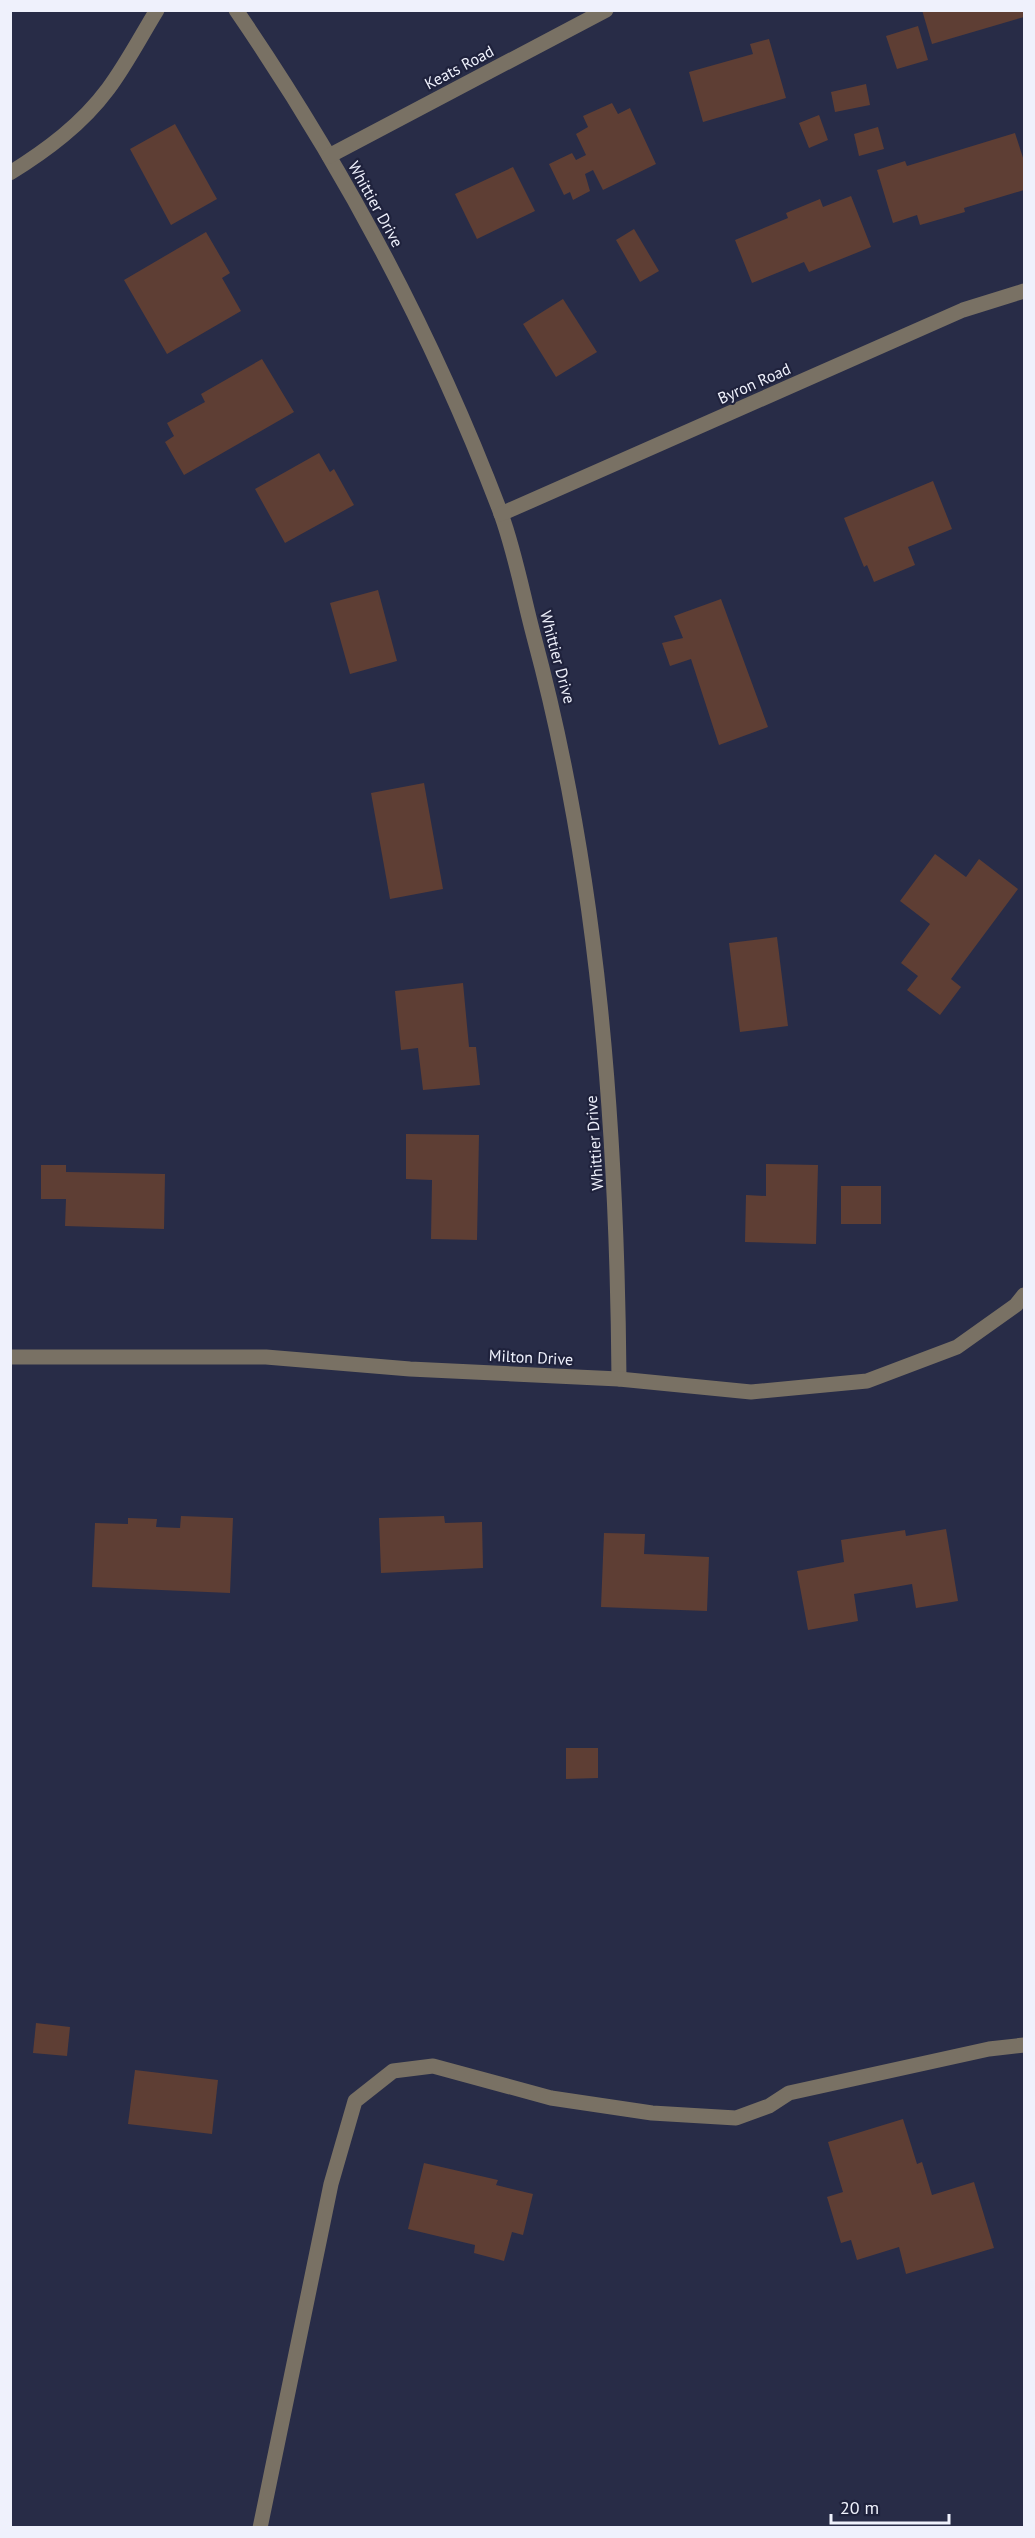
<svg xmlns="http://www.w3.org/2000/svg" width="1035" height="2538" font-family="'PT Sans',sans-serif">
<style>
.building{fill:#5e3e34}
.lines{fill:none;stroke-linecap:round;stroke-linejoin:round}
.minor{stroke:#797164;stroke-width:15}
.labels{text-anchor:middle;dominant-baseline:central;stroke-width:4.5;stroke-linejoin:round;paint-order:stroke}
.street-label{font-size:16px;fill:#eff1fc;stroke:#1f223c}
</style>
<rect width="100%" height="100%" fill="#282c47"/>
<g class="building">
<polygon points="922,10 1024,10 1024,17 932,44"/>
<polygon points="918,26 928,60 897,69 886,36"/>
<polygon points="769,39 786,98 703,122 689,72 753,54 750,44"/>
<polygon points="866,84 870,105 835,112 831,92"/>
<polygon points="612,103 618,114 630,108 656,164 603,190 593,170 585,174 590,191 573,200 570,192 564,195 549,164 572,153 576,160 586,155 576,134 588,127 583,116"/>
<polygon points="819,115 828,140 809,148 799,123"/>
<polygon points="175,124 217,199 171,225 130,149"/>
<polygon points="878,127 884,149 859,156 854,134"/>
<polygon points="1015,133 1024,161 1024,190 964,208 965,212 920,225 917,215 893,223 877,170 905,161 907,166"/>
<polygon points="513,167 535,211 477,239 455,194"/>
<polygon points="851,196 871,247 809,272 804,262 752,283 735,240 788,218 786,213 820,199 823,207"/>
<polygon points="634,229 659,271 640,282 616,240"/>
<polygon points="206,232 230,273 222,278 241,311 167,354 124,280"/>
<polygon points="563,299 597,352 556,377 523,324"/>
<polygon points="262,359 294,412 184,475 165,442 174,436 167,423 205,402 201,394"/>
<polygon points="319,453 330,472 334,469 354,505 285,543 255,489"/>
<polygon points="933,481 952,529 908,547 915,565 874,582 867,565 864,567 844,518"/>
<polygon points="378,590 397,661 350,674 330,603"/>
<polygon points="721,599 768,727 719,745 691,659 670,666 662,643 683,638 674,616"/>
<polygon points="424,783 443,889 390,899 371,793"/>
<polygon points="935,854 966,877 979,859 1018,889 951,979 961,987 940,1015 907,990 918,976 901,963 930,924 900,901"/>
<polygon points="777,937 788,1026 740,1032 729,943"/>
<polygon points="463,983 469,1047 476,1047 480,1085 423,1090 418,1048 401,1050 395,991"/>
<polygon points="406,1134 479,1135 477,1240 431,1239 432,1180 406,1179"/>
<polygon points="766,1164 818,1165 816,1244 745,1242 746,1195 766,1196"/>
<polygon points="41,1165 66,1165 66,1172 165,1174 164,1229 65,1226 66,1199 41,1199"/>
<rect x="841" y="1186" width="40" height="38"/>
<polygon points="181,1516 233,1518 230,1593 92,1587 95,1523 128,1524 128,1518 157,1519 156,1527 180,1528"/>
<polygon points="444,1516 445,1523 482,1522 483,1568 381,1573 379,1518"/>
<polygon points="946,1529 958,1601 916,1608 912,1584 854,1594 858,1621 808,1630 797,1571 844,1562 841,1540 905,1530 906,1536"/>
<polygon points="604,1533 645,1534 644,1554 709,1557 707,1611 601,1607"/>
<polygon points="566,1748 598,1748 598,1778 566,1779"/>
<polygon points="36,2023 70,2027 67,2056 33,2053"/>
<polygon points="135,2070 218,2080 212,2134 128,2124"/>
<polygon points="903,2119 917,2164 922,2162 932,2195 974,2182 994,2248 906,2274 899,2247 857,2260 851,2240 841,2243 827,2197 843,2192 828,2142"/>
<polygon points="424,2163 498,2180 496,2185 533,2194 523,2235 512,2232 504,2261 474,2253 475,2245 408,2229"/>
</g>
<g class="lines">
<g class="minor">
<path d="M236 10C343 166 433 335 500 511 515 551 523 596 534 637 599 878 617 1130 619 1379"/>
<polyline points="329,156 606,10"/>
<path d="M10 173C47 150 82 124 108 89 126 65 141 36 157 10"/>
<polyline points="501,514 963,310 1024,291"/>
<polyline points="10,1357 266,1357 410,1369 619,1379 751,1392 867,1381 957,1347 1016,1305 1024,1295"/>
<polyline points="260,2528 331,2184 355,2101 393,2071 433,2066 551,2098 652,2113 736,2118 769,2106 789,2093 989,2049 1024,2045"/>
</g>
</g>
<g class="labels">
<g class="street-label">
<text transform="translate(459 67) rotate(-28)">Keats Road</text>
<text transform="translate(376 204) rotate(61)">Whittier Drive</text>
<text transform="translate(754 383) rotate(-24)">Byron Road</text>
<text transform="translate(558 657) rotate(75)">Whittier Drive</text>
<text transform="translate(594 1143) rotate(-94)">Whittier Drive</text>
<text transform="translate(531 1357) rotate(3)">Milton Drive</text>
</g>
</g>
<rect width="1035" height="2538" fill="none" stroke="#eff1fc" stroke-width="24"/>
<path d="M831 2514v9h118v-9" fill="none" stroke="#eff1fc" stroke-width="3"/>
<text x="840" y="2514" font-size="18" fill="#eff1fc" stroke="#1f223c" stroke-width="4.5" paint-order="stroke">20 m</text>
</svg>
